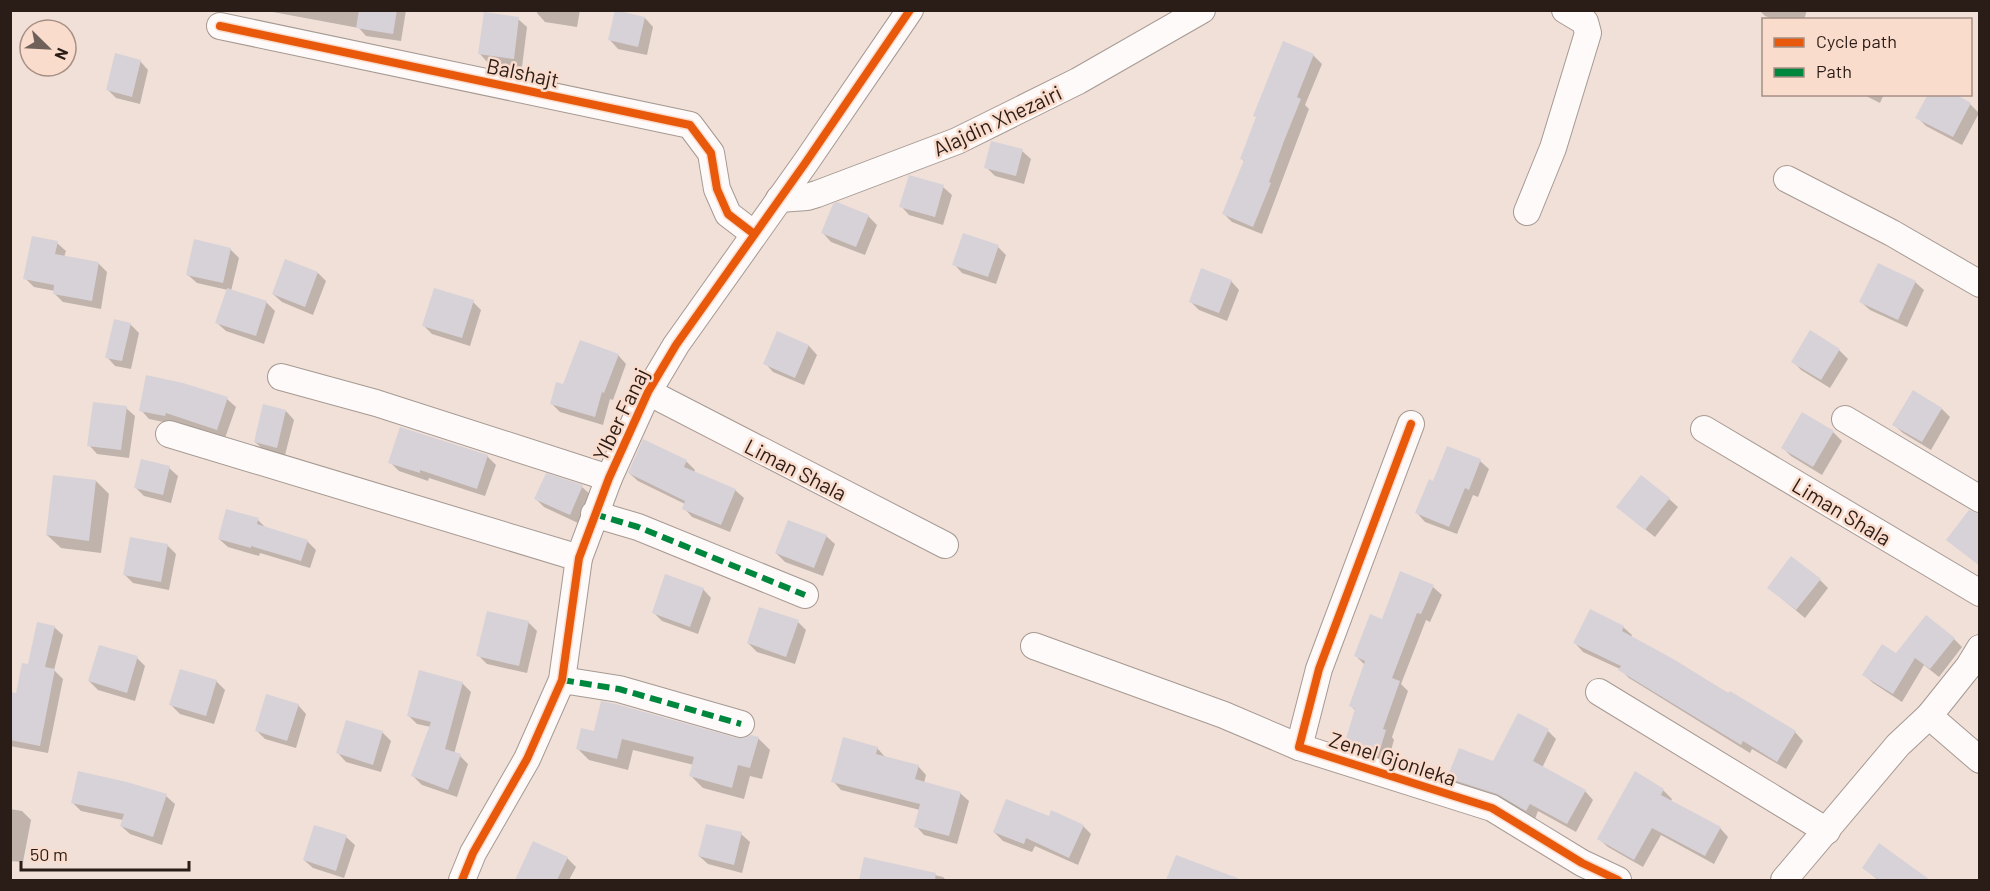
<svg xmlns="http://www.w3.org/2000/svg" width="1990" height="891" font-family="Barlow,sans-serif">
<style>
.shadow{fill:#0003}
.building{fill:#d7d2d8}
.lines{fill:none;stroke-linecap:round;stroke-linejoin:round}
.minor-casing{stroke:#a69992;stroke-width:28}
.minor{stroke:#fdfaf9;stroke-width:26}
.quiet{stroke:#00873e;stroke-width:6;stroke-dasharray:12 6;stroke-linecap:butt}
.cycleway-casing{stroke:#fadccd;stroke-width:11}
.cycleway{stroke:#e8590c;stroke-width:8}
.labels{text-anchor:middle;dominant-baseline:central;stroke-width:5;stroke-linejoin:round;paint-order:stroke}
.street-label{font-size:21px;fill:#2a1c16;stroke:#fadccd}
</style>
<rect width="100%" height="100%" fill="#f0e0d8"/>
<g class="shadow">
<polygon points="262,10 406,10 401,41 366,36 359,28"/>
<polygon points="537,10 580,10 577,27 545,22 537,13"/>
<polygon points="1759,10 1807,10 1804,20 1776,20 1765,16"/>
<polygon points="645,18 653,27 647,55 618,49 610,40"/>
<polygon points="518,19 527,27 522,67 488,63 480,54"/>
<polygon points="1313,55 1322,64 1305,105 1309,109 1262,234 1232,222 1224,214 1245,162 1241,158 1257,118"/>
<polygon points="140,61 148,70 140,104 116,98 108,90"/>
<polygon points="1862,94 1884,94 1880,103"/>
<polygon points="1970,104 1979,113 1962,145 1926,126 1917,117"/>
<polygon points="1022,151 1031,159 1024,184 995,176 986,167"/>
<polygon points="943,187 952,195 943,225 909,215 901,206"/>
<polygon points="837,204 868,216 877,225 865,255 831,242 823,233"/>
<polygon points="57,243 66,251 64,257 99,264 107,272 101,309 63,302 54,293 55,291 34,287 25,278"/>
<polygon points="998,247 1006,255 996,284 962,273 954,264"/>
<polygon points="230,249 239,258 231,291 266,302 275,311 264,344 226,331 217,323 228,290 197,283 188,275"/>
<polygon points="318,273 326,281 313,315 282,302 273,294"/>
<polygon points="1231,281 1239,290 1227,321 1199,310 1190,301"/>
<polygon points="1915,282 1924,290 1907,327 1870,310 1861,302"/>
<polygon points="473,302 481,310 470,346 432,334 424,326"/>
<polygon points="130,324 139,333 131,369 115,366 107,357"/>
<polygon points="1811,332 1839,350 1848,359 1830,388 1801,370 1793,361"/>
<polygon points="778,333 809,346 817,355 804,385 773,372 765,363"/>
<polygon points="618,355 626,364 613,400 610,399 603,425 560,412 551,403 564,386"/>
<polygon points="227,399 236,407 225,438 174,421 173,424 149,419 141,410"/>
<polygon points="126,408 135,416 129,458 97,454 89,445"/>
<polygon points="1942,409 1950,417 1931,450 1903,433 1894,425"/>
<polygon points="286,411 294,420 285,455 264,450 255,442"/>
<polygon points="1833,432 1842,441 1822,475 1791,456 1783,448"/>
<polygon points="487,456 496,465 485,496 429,478 428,481 399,471 390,462"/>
<polygon points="686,461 695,470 694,473 735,490 744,498 730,532 692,517 684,508 685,504 638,481 629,473"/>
<polygon points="1480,461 1489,469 1478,497 1473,495 1457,534 1425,522 1417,513"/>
<polygon points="169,468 178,476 171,503 144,496 136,488"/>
<polygon points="96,481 109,494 101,553 61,548 47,535"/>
<polygon points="582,487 591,495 578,523 544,507 536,499"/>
<polygon points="1669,499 1678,507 1655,537 1627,515"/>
<polygon points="258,520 267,529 307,541 316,550 310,568 260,553 259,556 228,547 219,539"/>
<polygon points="826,536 835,544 823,576 785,562 776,553"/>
<polygon points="167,545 176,554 169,590 133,583 125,575"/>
<polygon points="1401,573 1433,587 1442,595 1430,622 1426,620 1401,684 1408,691 1392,737 1394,740 1387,764 1354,754 1345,745 1356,711 1351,706 1365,665 1356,656 1382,621"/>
<polygon points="1820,580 1828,588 1805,618 1769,588"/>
<polygon points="703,589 711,598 698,634 662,621 653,612"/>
<polygon points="528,622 537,631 527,673 487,664 478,655"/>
<polygon points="798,622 806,630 795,664 757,652 748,643"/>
<polygon points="54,627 63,635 54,670 63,679 48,753 10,746 10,693 18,694 29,665"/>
<polygon points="1623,627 1632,635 1631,637 1795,732 1803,741 1786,769 1752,749 1750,753 1629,678 1620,669 1583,652 1575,643"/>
<polygon points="1954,639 1962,647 1939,677 1924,665 1902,702 1873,683 1864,675 1896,655"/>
<polygon points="137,658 145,666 135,701 98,690 89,681"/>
<polygon points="216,681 225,690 214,724 180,714 171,705"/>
<polygon points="462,683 471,692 454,754 460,756 468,764 457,797 422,785 413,776 431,727 417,724 408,715"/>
<polygon points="298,705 306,714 296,748 265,739 257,731"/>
<polygon points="1548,731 1556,739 1542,768 1585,791 1593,800 1576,832 1538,811 1535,819 1507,802 1458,786 1449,778 1494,763"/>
<polygon points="382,732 391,741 381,772 346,762 338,753"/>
<polygon points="595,733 737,740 758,738 770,750 762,779 750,776 744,799 703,788 691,776 694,765 633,750 628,770 589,760 577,748"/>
<polygon points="877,748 886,758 918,766 926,775 924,783 960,793 969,801 957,844 924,835 916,826 920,810 841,790 833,781"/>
<polygon points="1663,790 1672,799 1670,802 1720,828 1728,837 1714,864 1661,835 1643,867 1608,847 1599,839"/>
<polygon points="166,796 175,804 162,845 130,834 121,826 123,820 81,811 72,802"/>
<polygon points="10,809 22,811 31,820 23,862 10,861"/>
<polygon points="1049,818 1083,826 1091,834 1078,865 1035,846 1032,852 1003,841 994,832"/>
<polygon points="741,834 750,842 742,873 708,864 699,856"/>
<polygon points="346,837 355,845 344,878 313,868 304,860"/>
<polygon points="534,843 567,858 576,867 569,880 517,880"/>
<polygon points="1176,857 1221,878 1220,880 1168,880"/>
<polygon points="865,859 943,877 946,880 860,880"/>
<polygon points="1864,868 1916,872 1924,880 1878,880"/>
</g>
<g class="building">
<polygon points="359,10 397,10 393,34 356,28"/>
<polygon points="615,10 645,17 638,47 608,40"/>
<polygon points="484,12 519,17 514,59 478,54"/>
<polygon points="1283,41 1314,54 1297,97 1301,99 1284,141 1269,182 1271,183 1253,227 1222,214 1244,160 1240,159 1256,117 1253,116"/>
<polygon points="115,53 141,60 132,97 106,90"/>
<polygon points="1928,94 1955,94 1971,103 1953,137 1915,118"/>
<polygon points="991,141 1023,149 1016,176 984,168"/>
<polygon points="909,175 944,185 935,217 899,207"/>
<polygon points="837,202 869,215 856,247 821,233 833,204"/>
<polygon points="963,233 999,245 988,277 952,265"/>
<polygon points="32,236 58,241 55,254 99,262 92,301 53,294 54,285 23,279"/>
<polygon points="194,239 231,248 223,283 186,275"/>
<polygon points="285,259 318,272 305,307 272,294"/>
<polygon points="1878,263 1916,281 1898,320 1859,302"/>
<polygon points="1201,268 1232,280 1219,313 1189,302"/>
<polygon points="227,288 267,301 256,336 215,323"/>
<polygon points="434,288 474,300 462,338 422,326"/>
<polygon points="114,319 131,323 122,361 105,358"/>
<polygon points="1810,330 1840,349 1821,380 1791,362"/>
<polygon points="777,331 809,345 795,378 763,364"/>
<polygon points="580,340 619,354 604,393 602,392 595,417 550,404 556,382 563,384"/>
<polygon points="146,375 183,383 228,397 217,430 166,413 165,416 139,411"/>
<polygon points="1913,390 1942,408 1922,442 1892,425"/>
<polygon points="93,402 127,406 121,450 87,446"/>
<polygon points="263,404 286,410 277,448 254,442"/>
<polygon points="1802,412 1834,431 1813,467 1781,448"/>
<polygon points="400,427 488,455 477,489 420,470 420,473 388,463"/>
<polygon points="643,439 687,460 684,467 736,489 721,525 682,509 685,501 628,473"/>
<polygon points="1447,446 1481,459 1469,490 1465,488 1449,527 1415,513 1429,479 1433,481"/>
<polygon points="141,459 170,466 163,495 134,488"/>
<polygon points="546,473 583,485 570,515 534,499"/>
<polygon points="53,475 96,480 89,541 46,535"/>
<polygon points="1641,475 1670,498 1645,530 1616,507"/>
<polygon points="226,509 259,518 257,524 308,540 301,561 251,546 251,548 218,539"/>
<polygon points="1969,510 1980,514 1980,566 1946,540"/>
<polygon points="788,520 827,535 814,568 775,553"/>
<polygon points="130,537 168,544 161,582 123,575"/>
<polygon points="1791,556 1821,579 1796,610 1767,588"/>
<polygon points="1400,571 1434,585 1421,614 1417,613 1392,678 1400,681 1383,729 1386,730 1378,756 1344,745 1355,709 1349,706 1365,661 1354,656 1370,614 1382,619"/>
<polygon points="665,574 704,588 690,627 652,613"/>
<polygon points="759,607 799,620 786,657 747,643"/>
<polygon points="1590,609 1624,626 1622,631 1675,660 1728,693 1730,691 1796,731 1777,762 1743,741 1741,745 1618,670 1621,666 1573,643"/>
<polygon points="487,611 529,621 519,666 476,656"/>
<polygon points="1926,615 1955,638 1930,669 1915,658 1893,694 1862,675 1882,644 1896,653"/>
<polygon points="37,622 55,626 45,667 55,669 40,746 10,740 10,692 16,693 22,663 28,664"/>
<polygon points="99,645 138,656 127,693 88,681"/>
<polygon points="180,669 217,680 206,716 169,705"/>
<polygon points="419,670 463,682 445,749 461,754 448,790 411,776 431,722 407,716"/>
<polygon points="266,694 299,704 287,741 255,731"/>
<polygon points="601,701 616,704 737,738 745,738 751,735 759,737 750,768 738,765 732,788 689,776 694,757 622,739 617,759 576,749 581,728 594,731"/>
<polygon points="1518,713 1549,729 1533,761 1586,790 1567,824 1530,804 1526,811 1497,794 1447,778 1459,748 1493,761"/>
<polygon points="346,720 383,731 373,765 336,753"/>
<polygon points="843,737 878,747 876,754 919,765 915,779 961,792 949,836 914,827 920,804 831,782"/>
<polygon points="78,771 127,782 167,794 153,837 120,826 124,814 71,803"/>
<polygon points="1635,771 1664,789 1661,795 1721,827 1705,856 1652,828 1634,860 1597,839"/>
<polygon points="1006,799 1049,816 1051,810 1084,825 1069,858 1026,838 1024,844 993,832"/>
<polygon points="706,824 742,832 734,865 698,856"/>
<polygon points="314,825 347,835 336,871 303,860"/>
<polygon points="533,841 568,857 557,880 515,880"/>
<polygon points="1879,843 1930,880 1879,880 1862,868"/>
<polygon points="1176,855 1240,879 1240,880 1166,880"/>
<polygon points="864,857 936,873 935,880 859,880"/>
</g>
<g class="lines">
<g class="minor-casing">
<g id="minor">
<polyline points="220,26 690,125 711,153 717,189 728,214 754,234"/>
<polyline points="1787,179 1892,233 1980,284"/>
<polyline points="779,199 807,197 817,194 957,141 1078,81 1202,10"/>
<polyline points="1527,212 1553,148 1588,33 1585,22 1565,10"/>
<polyline points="281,377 376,403 609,478"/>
<polyline points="648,392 945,545"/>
<polyline points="1845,419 1980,499"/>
<polyline points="1411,424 1319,669 1299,747 1492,808 1582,863 1618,880"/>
<polyline points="1704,429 1980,593"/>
<polyline points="169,434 579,558"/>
<polyline points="594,514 638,527 805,595"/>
<polyline points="1034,646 1224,715 1299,747"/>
<polyline points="562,680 619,689 741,724"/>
<polyline points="1599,692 1827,831"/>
<polyline points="1929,716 1980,760"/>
<polyline points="462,880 473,853 527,759 562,680 579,558 609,478 648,392 676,345 806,162 910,10"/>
<polyline points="1784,880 1898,745 1929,716 1969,666 1980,648"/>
</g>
</g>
<use href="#minor" class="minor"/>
<g class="quiet">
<polyline points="594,514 638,527 805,595"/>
<polyline points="562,680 619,689 741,724"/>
</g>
<g class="cycleway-casing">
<g id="cycleway">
<polyline points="220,26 690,125 711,153 717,189 728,214 754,234"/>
<polyline points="1411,424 1319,669 1299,747 1492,808 1582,863 1618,880"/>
<polyline points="462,880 473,853 527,759 562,680 579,558 609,478 648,392 676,345 806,162 910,10"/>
</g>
</g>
<use href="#cycleway" class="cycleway"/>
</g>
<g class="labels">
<g class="street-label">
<text transform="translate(523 72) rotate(12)">Balshajt</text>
<text transform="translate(997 120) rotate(-25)">Alajdin Xhezairi</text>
<text transform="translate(620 414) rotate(-64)">Ylber Fanaj</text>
<text transform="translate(796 469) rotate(27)">Liman Shala</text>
<text transform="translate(1842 511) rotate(31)">Liman Shala</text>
<text transform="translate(1393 758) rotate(18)">Zenel Gjonleka</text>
</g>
</g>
<rect width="1990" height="891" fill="none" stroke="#2a1c16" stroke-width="24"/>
<rect x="1762" y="18" width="210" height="78" fill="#fadccd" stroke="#a78f84" stroke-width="1.5"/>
<rect x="1774" y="38" width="30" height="9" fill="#e8590c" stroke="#a78f84" stroke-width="1.5"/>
<text x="1816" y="48" font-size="18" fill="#2a1c16">Cycle path</text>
<rect x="1774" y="68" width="30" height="9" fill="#00873e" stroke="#a78f84" stroke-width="1.5"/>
<text x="1816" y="78" font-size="18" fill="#2a1c16">Path</text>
<g transform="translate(48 48) rotate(114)"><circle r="28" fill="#fadccd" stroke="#a78f84" stroke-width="1.5"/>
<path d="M0-4.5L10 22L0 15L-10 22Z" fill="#6f615a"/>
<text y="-9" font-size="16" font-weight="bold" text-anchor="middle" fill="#2a1c16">N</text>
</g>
<path d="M21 861v9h168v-9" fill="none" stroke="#2a1c16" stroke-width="3"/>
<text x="30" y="861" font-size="18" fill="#2a1c16" stroke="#fadccd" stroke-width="4.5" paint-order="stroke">50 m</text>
</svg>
